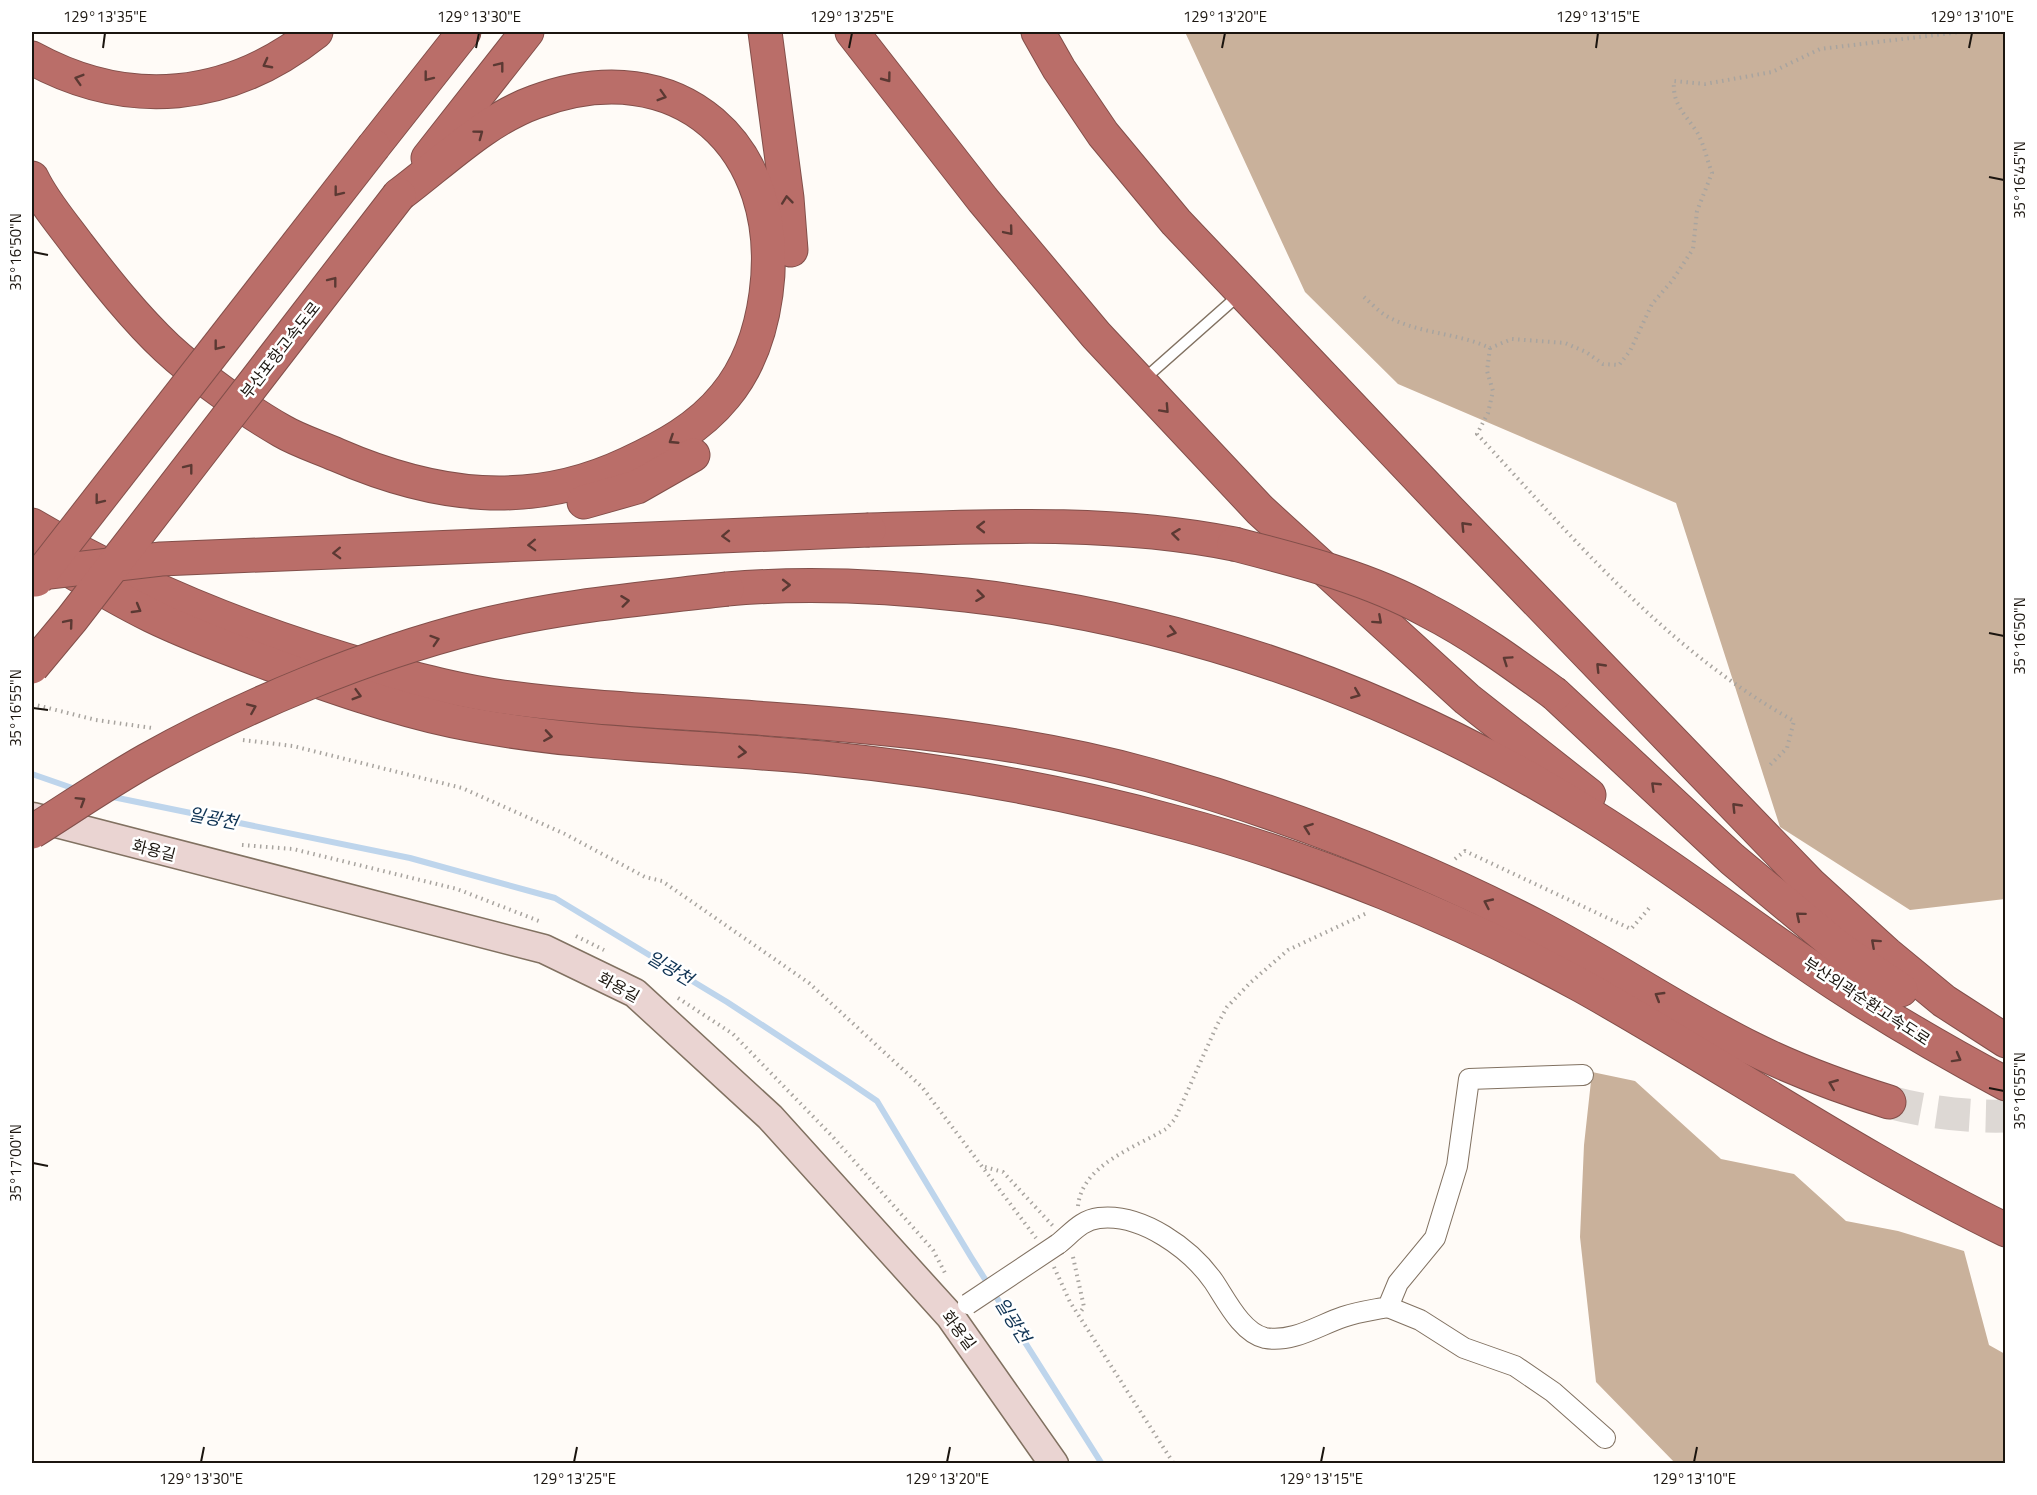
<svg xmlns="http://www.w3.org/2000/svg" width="2037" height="1495" font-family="'Titillium Web','Noto Sans KR',sans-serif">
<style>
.forest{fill:#c9b19b}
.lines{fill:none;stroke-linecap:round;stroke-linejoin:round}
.stream{stroke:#bed5ec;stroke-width:6}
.highway-tunnel{stroke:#ddd8d4;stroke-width:33;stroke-dasharray:33 16;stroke-linecap:butt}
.lane-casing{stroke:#817161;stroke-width:13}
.street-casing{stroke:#817161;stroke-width:22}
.secondary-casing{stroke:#817161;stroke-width:31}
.highway-casing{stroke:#824f4a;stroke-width:35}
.path{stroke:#a8a49f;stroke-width:4;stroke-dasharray:1.5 4.5;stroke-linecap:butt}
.lane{stroke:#fff;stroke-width:10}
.street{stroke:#fff;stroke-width:20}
.secondary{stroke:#ead4d2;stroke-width:28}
.highway{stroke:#ba6e69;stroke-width:33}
.street-bridge-casing{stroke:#817161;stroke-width:22;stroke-linecap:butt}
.highway-bridge-casing{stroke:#824f4a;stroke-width:35;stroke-linecap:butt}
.street-bridge{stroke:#fff;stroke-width:20}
.highway-bridge{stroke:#ba6e69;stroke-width:33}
.oneway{stroke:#5b3933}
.ticks{fill:none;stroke:#1b150f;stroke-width:2}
.labels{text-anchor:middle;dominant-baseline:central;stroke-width:5;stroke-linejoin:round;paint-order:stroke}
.street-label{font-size:16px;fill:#1b150f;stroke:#fff}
.water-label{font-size:18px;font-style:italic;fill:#0f3354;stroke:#fff}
.neatline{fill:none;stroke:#1b150f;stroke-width:2}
.ticks-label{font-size:15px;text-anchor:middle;fill:#1b150f}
</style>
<rect width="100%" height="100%" fill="#fffbf7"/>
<g class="forest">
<polygon points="1185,32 2005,32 2005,899 1910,910 1780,827 1676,503 1398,384 1305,292"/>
<polygon points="1592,1072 1635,1081 1721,1159 1794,1174 1846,1221 1898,1231 1964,1251 1989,1345 2005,1354 2005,1463 1675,1463 1596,1382 1580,1237 1584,1145"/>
</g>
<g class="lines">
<g class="stream">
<polyline points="32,774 78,790"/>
<polyline points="108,796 410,858 555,898 727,1002 849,1082 877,1101 971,1257 1102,1464"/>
</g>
<path class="highway-tunnel" d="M1889 1102C1926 1112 1966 1117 2006 1116"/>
<g class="lane-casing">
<polyline id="lane" points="1143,380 1239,295"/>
</g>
<g class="street-casing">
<g id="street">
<path d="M1058 1244C1071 1234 1081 1220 1099 1218 1142 1213 1191 1249 1214 1282 1226 1300 1242 1333 1265 1338 1293 1343 1319 1325 1343 1317 1357 1312 1373 1310 1388 1307L1398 1283 1435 1238 1457 1166 1469 1079 1583 1075"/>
<polyline points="1388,1307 1420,1320 1464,1348 1515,1366 1553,1392 1605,1438"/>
</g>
</g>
<g class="secondary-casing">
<polyline id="secondary" points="33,817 544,949 635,993 770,1117 950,1316 1054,1464"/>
</g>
<g class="highway-casing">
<g id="highway">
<polyline points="765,32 787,198 791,250"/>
<polyline points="852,32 983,200 1096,335 1260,510 1467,699 1589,795"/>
<polyline points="1038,32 1059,69 1103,134 1176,222 1450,511 1810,884 1887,954 1944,1001 2006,1041"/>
<path d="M32 58C129 111 229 101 316 32"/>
<polyline points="374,146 464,32"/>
<polyline points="428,158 527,32"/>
<path d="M32 178C44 203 62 223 78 245 105 280 135 318 167 348 196 375 247 411 282 431 299 441 319 447 337 455 434 497 529 510 627 464 664 447 699 428 725 396 749 367 761 331 766 294 786 147 679 48 535 102 485 120 442 163 399 195"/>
<polyline points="584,502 637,487 693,455"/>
<path d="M32 525C140 589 256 635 377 669 419 680 460 691 503 697 591 709 680 712 769 719 896 728 1026 741 1149 775 1281 812 1414 863 1536 926 1609 964 1677 1011 1751 1048 1795 1070 1841 1087 1889 1102"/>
<path d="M869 530C991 526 1113 520 1234 544"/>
<path d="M32 548C71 571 111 596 152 616 191 635 230 649 270 664 330 686 390 707 453 721 574 746 700 746 823 758 943 770 1062 791 1178 823 1311 858 1462 920 1582 986 1725 1066 1858 1158 2006 1230"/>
<path d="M727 589C807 582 887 586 966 595 1193 621 1399 695 1592 816 1676 868 1754 930 1836 984 1891 1020 1948 1053 2006 1084"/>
<polyline points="1555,694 1732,859 1839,948 1901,990"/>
</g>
</g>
<g class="path">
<path d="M1364 297C1372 304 1380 313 1390 318 1422 334 1458 333 1490 348L1512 339 1565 343 1586 352 1603 364 1619 365 1630 351 1652 304 1672 281 1693 249 1697 211 1712 173C1707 160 1704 144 1697 132 1685 114 1672 104 1674 81L1705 84 1772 72 1820 49 1960 32"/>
<path d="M1490 348 1487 371 1493 391 1488 413 1477 434C1576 541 1664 648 1794 721L1787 748 1769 766"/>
<polyline points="32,704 96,720 152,728"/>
<polyline points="243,740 293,746 462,788 565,834 645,877 662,881 809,983 922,1087 1036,1238"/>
<polyline points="242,845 293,849 457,889 539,921"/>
<polyline points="1455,859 1465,851 1631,929 1651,906"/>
<polyline points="576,936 604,950"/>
<polyline points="678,998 733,1034 832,1136 933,1250 945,1273"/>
<polyline points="985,1167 1003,1172 1053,1226"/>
<path d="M1078 1206C1082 1165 1134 1148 1166 1129L1175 1119 1217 1025 1227 1007 1251 982 1288 950 1367 913"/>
<polyline points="1073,1257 1084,1307 1079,1314"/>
<polyline points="1054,1267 1070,1302 1174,1464"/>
</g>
<use href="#lane" class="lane"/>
<use href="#street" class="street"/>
<use href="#secondary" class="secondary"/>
<use href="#highway" class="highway"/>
<g class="street-bridge-casing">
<polyline id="street-bridge" points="968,1304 1058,1244"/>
</g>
<g class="highway-bridge-casing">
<g id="highway-bridge">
<path d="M1234 544C1300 561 1368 578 1428 611 1473 634 1514 664 1555 694"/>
<polyline points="32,574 161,559 869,530"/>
<polyline points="36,580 374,146"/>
<polyline points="32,667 72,619 399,195"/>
<path d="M32 832C70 808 108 782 147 760 243 706 369 654 476 627 558 606 643 599 727 589"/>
</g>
</g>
<use href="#street-bridge" class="street-bridge"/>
<use href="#highway-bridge" class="highway-bridge"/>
</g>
<defs><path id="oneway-chevron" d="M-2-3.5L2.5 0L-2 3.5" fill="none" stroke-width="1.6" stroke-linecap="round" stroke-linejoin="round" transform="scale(1.5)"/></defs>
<g class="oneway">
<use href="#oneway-chevron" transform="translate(267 64) rotate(152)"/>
<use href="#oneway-chevron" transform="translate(500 66) rotate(-52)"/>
<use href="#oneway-chevron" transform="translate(428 77) rotate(128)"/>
<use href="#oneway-chevron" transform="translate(887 78) rotate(53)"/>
<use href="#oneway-chevron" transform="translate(79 79) rotate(-163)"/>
<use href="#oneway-chevron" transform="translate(662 96) rotate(17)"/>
<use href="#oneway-chevron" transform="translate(479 134) rotate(-37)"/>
<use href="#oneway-chevron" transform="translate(338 192) rotate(128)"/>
<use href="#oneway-chevron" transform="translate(787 200) rotate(-96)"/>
<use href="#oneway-chevron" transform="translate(1009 231) rotate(50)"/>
<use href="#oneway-chevron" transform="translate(333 281) rotate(-52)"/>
<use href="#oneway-chevron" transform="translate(218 346) rotate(128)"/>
<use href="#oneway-chevron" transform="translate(1165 409) rotate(47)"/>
<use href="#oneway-chevron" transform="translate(673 440) rotate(147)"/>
<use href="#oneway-chevron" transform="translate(189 468) rotate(-52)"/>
<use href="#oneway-chevron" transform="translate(99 500) rotate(128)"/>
<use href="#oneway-chevron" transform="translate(1465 526) rotate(-134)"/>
<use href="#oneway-chevron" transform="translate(981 527) rotate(180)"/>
<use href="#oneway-chevron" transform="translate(1176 534) rotate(-173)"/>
<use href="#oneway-chevron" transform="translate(726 536) rotate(178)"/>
<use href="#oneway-chevron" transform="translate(532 545) rotate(178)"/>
<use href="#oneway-chevron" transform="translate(337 553) rotate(178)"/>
<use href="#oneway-chevron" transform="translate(786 585)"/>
<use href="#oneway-chevron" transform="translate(980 596) rotate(7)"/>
<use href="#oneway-chevron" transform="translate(625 601) rotate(-7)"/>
<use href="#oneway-chevron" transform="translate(137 609) rotate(30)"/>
<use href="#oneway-chevron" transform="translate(1378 620) rotate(42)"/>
<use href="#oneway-chevron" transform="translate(69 623) rotate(-50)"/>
<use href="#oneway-chevron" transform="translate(1172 632) rotate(14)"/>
<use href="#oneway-chevron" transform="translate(435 640) rotate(-18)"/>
<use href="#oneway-chevron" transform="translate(1507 660) rotate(-146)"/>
<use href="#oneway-chevron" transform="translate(1600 667) rotate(-134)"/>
<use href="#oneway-chevron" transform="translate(1356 694) rotate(22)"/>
<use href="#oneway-chevron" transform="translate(357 695) rotate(16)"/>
<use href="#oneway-chevron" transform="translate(252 708) rotate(-23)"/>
<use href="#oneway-chevron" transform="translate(548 736) rotate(9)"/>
<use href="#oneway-chevron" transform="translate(742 752) rotate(4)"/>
<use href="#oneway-chevron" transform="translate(1655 786) rotate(-136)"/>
<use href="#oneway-chevron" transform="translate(81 801) rotate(-32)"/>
<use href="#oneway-chevron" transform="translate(1736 807) rotate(-134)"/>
<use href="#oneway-chevron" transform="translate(1308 828) rotate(-160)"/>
<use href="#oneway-chevron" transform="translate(1488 903) rotate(-155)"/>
<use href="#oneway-chevron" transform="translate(1800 916) rotate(-140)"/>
<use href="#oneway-chevron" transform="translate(1875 943) rotate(-138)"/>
<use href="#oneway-chevron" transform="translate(1659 996) rotate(-149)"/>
<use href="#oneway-chevron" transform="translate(1957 1058) rotate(29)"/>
<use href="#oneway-chevron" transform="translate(1833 1084) rotate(-158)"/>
</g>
<path class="ticks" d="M103 48 105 33M476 48 479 33M849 48 852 33M1222 48 1225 33M1596 48 1598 33M1969 48 1972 33M1989 177 2004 180M33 252 48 255M1989 633 2004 636M33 708 48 710M1989 1088 2004 1091M33 1163 48 1166M201 1462 204 1447M574 1462 577 1447M947 1462 950 1447M1321 1462 1324 1447M1694 1462 1697 1447"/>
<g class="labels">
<g class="street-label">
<text transform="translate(280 350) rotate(-52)">부산포항고속도로</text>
<text transform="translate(154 850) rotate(14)">화용길</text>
<text transform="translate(619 987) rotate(29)">화용길</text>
<text transform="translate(1867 1001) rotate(33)">부산외곽순환고속도로</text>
<text transform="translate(959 1330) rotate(53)">화용길</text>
</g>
<g class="water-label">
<text transform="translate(213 818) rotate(11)">일광천</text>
<text transform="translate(670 968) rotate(31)">일광천</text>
<text transform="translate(1013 1320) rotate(58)">일광천</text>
</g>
</g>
<rect width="2037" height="1495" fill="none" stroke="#ffffff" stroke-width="66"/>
<rect x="33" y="33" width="1971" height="1429" class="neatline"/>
<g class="ticks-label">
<text x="105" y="22">129°13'35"E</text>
<text x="479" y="22">129°13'30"E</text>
<text x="852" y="22">129°13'25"E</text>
<text x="1225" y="22">129°13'20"E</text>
<text x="1598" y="22">129°13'15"E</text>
<text x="1972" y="22">129°13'10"E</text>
<text transform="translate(2020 180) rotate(-90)" y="5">35°16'45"N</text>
<text transform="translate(16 252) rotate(-90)" y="5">35°16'50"N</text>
<text transform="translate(2020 636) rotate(-90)" y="5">35°16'50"N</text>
<text transform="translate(16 708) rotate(-90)" y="5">35°16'55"N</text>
<text transform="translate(2020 1091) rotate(-90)" y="5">35°16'55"N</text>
<text transform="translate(16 1163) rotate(-90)" y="5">35°17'00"N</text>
<text x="201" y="1484">129°13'30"E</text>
<text x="574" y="1484">129°13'25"E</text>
<text x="947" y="1484">129°13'20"E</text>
<text x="1321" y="1484">129°13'15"E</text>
<text x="1694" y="1484">129°13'10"E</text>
</g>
</svg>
